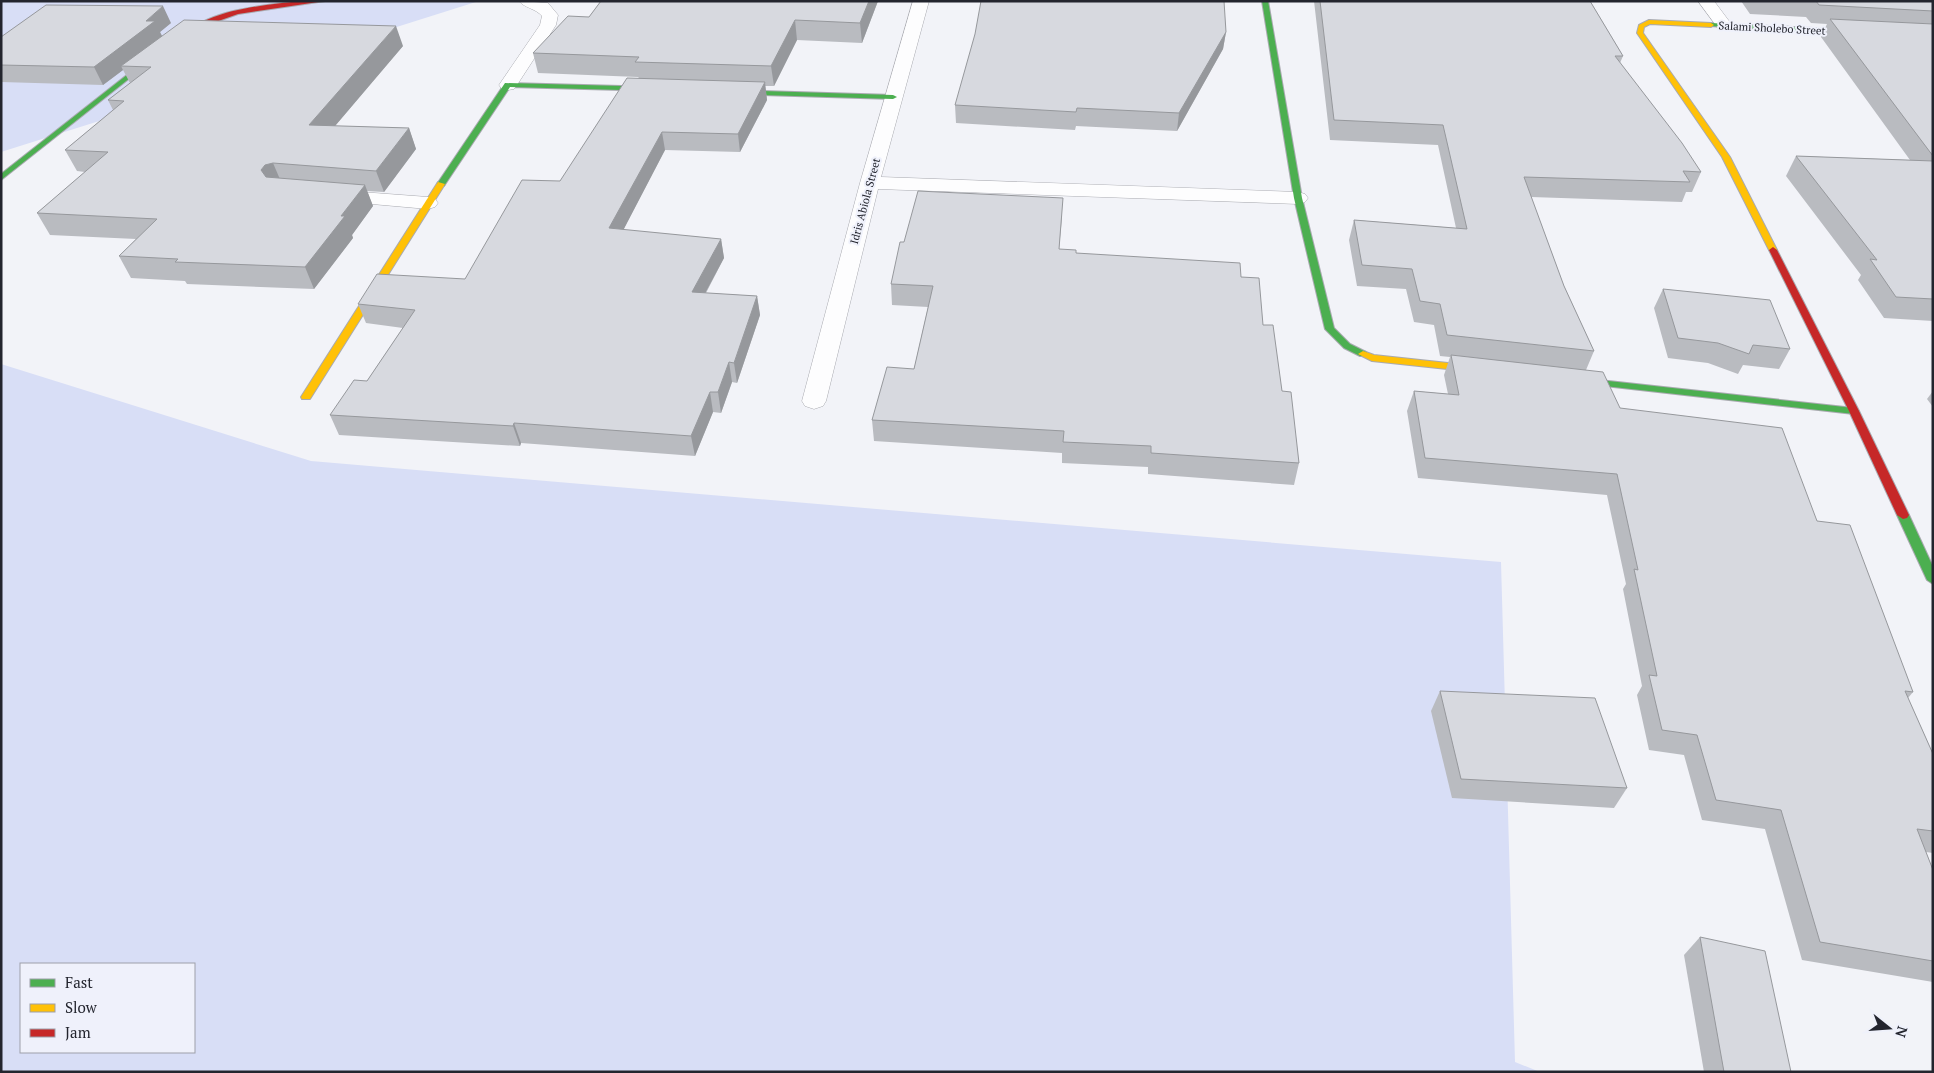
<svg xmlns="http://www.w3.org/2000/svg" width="1934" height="1073" font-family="'PT Serif',serif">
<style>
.green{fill:#d8def6;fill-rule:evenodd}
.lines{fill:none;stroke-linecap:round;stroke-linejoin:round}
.street-casing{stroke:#a9aab0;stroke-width:1}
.fast-casing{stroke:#a9aab0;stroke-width:2}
.slow-casing{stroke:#a9aab0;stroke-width:2}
.jam-casing{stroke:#a9aab0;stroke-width:2}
.street{fill:#fdfdfe;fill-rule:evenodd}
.fast{fill:#4caf50;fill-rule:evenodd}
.slow{fill:#ffc107;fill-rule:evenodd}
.jam{fill:#c62828;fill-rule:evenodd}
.wall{fill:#b9bbc0}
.shaded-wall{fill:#96989c}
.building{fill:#d7d9df;stroke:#96989c}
.labels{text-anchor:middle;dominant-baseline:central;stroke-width:4;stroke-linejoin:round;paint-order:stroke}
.far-street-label{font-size:11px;fill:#23252e;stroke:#eff1fb}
</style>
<rect width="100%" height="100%" fill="#f2f3f8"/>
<g class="green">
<polygon points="1,1 479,1 1,152"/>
<path d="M1 364 311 461 1501 562 1515 1062 1540 1072H1ZM21 964H194V1052H21Z"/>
</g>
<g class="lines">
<g class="street-casing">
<g id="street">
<path d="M519 1 548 3 558 15 556 25 517 85 514 89 508 90 502 89 499 85 540 25 542 16C535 8 524 8 519 1Z"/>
<polygon points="913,1 929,1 881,177 1298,192 1305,194 1308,198 1305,202 1298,204 878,189 826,401 823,406 814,409 805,406 802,401 860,183"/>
<polygon points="1698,1 1714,1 1732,25 1730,28 1718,28"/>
<polygon points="334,190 428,197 435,199 438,203 435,207 428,209 327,200 324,196 327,192"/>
</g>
</g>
<g class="fast-casing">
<g id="fast">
<polygon points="1262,1 1268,1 1302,198 1334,328 1350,344 1366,352 1368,354 1366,356 1360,356 1344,348 1325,329 1294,198"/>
<polygon points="1711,23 1933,34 1933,38 1709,26 1709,24"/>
<polygon points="188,31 193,32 169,47 1,180 1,174 165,45"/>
<polygon points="505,83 659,87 663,89 659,91 510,87 444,186 438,186 437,184"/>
<polygon points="727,90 893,95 897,97 893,99 730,94 727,94"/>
<polygon points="1572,377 1854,408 1859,411 1854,414 1569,382 1567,380 1569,378"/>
<polygon points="1903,511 1909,515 1933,567 1933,584 1927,580 1897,515"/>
</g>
</g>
<g class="slow-casing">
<g id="slow">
<polygon points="1649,20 1711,23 1714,25 1711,27 1650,24 1644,27 1643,33 1730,157 1777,250 1776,252 1773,253 1769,250 1722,157 1637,33 1639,25"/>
<polygon points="438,182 445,184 310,399 302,399 301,397"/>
<polygon points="1363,351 1374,355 1485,367 1490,370 1485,373 1372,361 1358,354"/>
</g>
</g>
<g class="jam-casing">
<g id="jam">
<path d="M300 1H325L238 14 207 25 192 33 187 32C214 9 266 5 300 1Z"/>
<polygon points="1773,247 1777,250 1859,411 1909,515 1907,518 1903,519 1897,515 1849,411 1769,250"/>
</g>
</g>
<use href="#street" class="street"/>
<use href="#fast" class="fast"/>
<use href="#slow" class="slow"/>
<use href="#jam" class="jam"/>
</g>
<g class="wall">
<polygon points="601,1 878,1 862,43 797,40 774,86 765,86 767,100 740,152 665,150 623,230 721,239 724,258 706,293 757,296 760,315 737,383 732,382 721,413 713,412 695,456 521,443 520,446 339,435 330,415 367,381 403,328 366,323 358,304 465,279 560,181 639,78 638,77 538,73 533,53 589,17"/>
<polygon points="1314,1 1590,1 1623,56 1620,63 1701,172 1692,192 1686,192 1682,202 1531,197 1564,286 1594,351 1586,370 1620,408 1817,521 1913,692 1908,698 1933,754 1933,853 1926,852 1933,870 1933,982 1802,960 1765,829 1702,820 1684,755 1649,750 1637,695 1642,686 1623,589 1626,584 1607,495 1418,478 1407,411 1414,391 1448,394 1444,375 1450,357 1440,356 1434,325 1414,322 1406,289 1357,286 1349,240 1354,220 1456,228 1438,145 1330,140"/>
<polygon points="1741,1 1933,1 1933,321 1884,318 1858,280 1861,275 1786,176 1796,156 1910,160 1821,37 1827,24 1811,23 1806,17 1750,14"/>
<polygon points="171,23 160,32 162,36 403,46 335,126 409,128 416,149 384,192 367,191 373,206 352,235 353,238 314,289 187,284 185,281 131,278 119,256 136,239 50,235 37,213 85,172 77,171 65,150 113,110 108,100 130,83 123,70 103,85 1,82 1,37"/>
<polygon points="1226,32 1223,49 1177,131 1076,126 1075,130 956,123 955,105"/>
<polygon points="1062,218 1059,249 1076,253 1241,277 1263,325 1282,391 1299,463 1294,485 1148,474 1148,467 1062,463 1062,453 874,441 872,420 914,369 928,307 892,305 891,284 904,242"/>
<polygon points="1663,289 1790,349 1779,369 1743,365 1738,374 1708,363 1668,358 1654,308"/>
<polygon points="1933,391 1933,407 1927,399"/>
<polygon points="1440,691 1627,788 1614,808 1452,798 1431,711"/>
<polygon points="1700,937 1791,1072 1704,1072 1684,955"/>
</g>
<g class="shaded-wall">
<polygon points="869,1 878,1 862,43 860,23"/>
<polygon points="163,6 171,23 160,32 163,38 121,66 123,70 103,85 94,67"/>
<polygon points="795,20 797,40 774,86 771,66"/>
<polygon points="396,26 403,46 318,146 309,125"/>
<polygon points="1226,32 1223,49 1177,131 1179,113"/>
<polygon points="765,82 767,100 740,152 738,134"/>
<polygon points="409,128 416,149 384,192 376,171"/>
<polygon points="662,132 665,150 614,248 609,228"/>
<polygon points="273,163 282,184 270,191 261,170 265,165"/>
<polygon points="365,185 373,206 352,235 353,238 314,289 305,267 341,216"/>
<polygon points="721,239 724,258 695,312 692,292"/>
<polygon points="757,296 760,315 737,383 734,363"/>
<polygon points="729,362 732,382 721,413 718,392"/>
<polygon points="710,392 713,412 695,456 691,436"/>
<polygon points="514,423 521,443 520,446 513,426"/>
</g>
<g class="building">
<polygon points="601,1 869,1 860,23 795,20 771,66 635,62 639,57 533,53 568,16 589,17"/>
<polygon points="981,1 1224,1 1226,32 1179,113 1077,108 1076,112 955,105 975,34"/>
<polygon points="1320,1 1590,1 1623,56 1615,56 1682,143 1701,172 1683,171 1690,182 1524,177 1564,286 1594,351 1447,335 1440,304 1420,301 1412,269 1362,265 1354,220 1467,229 1443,125 1334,120"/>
<polygon points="1816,1 1933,1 1933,11 1819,5"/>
<polygon points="46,5 163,6 146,21 155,21 94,67 1,65 1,37"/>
<polygon points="1830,19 1933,24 1933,156"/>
<polygon points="184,20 396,26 309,125 409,128 376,171 273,163 265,165 261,170 266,177 365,185 341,216 345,216 305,267 175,262 178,259 119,256 157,219 37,213 108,152 65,150 124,101 108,100 151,67 121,66"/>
<polygon points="627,78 765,82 738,134 662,132 609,228 721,239 692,292 757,296 734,363 729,362 718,392 710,392 691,436 514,423 513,426 330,415 354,380 367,381 415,310 358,304 377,274 465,279 522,180 560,181"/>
<polygon points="1796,156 1933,161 1933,299 1896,297 1870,259 1877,260"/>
<polygon points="918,191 1063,198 1059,249 1076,250 1076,253 1240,263 1241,277 1259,278 1263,325 1273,325 1282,391 1291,392 1299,463 1151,453 1151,446 1063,442 1064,431 872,420 887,367 914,369 933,286 891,284 900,242 904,242"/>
<polygon points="1663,289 1770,300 1790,349 1753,345 1749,354 1718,343 1678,338"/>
<polygon points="1451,355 1603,372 1620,408 1782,428 1817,521 1850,525 1913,692 1905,691 1933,754 1933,831 1917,829 1933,870 1933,961 1820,942 1781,810 1716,800 1697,735 1662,730 1649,675 1657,676 1634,569 1638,570 1617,474 1425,458 1414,391 1459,395"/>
<polygon points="1440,691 1595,698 1627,788 1461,779"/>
<polygon points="1700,937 1765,951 1791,1072 1724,1072"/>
</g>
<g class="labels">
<g class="far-street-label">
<text transform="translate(1772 28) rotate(3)">Salami Sholebo Street</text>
<text transform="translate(865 201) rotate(-75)">Idris Abiola Street</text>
</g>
</g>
<rect width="1934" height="1073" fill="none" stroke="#23252e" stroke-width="5"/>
<rect x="20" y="963" width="175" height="90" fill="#eff1fb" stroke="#9d9fa9"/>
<rect x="30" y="979" width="25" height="8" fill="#4caf50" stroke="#9d9fa9"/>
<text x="65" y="988" font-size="15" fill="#23252e">Fast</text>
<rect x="30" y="1004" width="25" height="8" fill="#ffc107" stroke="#9d9fa9"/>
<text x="65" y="1013" font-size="15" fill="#23252e">Slow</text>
<rect x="30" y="1029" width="25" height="8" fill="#c62828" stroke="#9d9fa9"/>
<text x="65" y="1038" font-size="15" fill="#23252e">Jam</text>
<g transform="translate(1889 1028) rotate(107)" stroke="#eff1fb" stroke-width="4" paint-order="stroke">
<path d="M0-4L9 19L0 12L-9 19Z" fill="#23252e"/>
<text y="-8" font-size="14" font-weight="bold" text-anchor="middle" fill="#23252e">N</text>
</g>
</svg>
